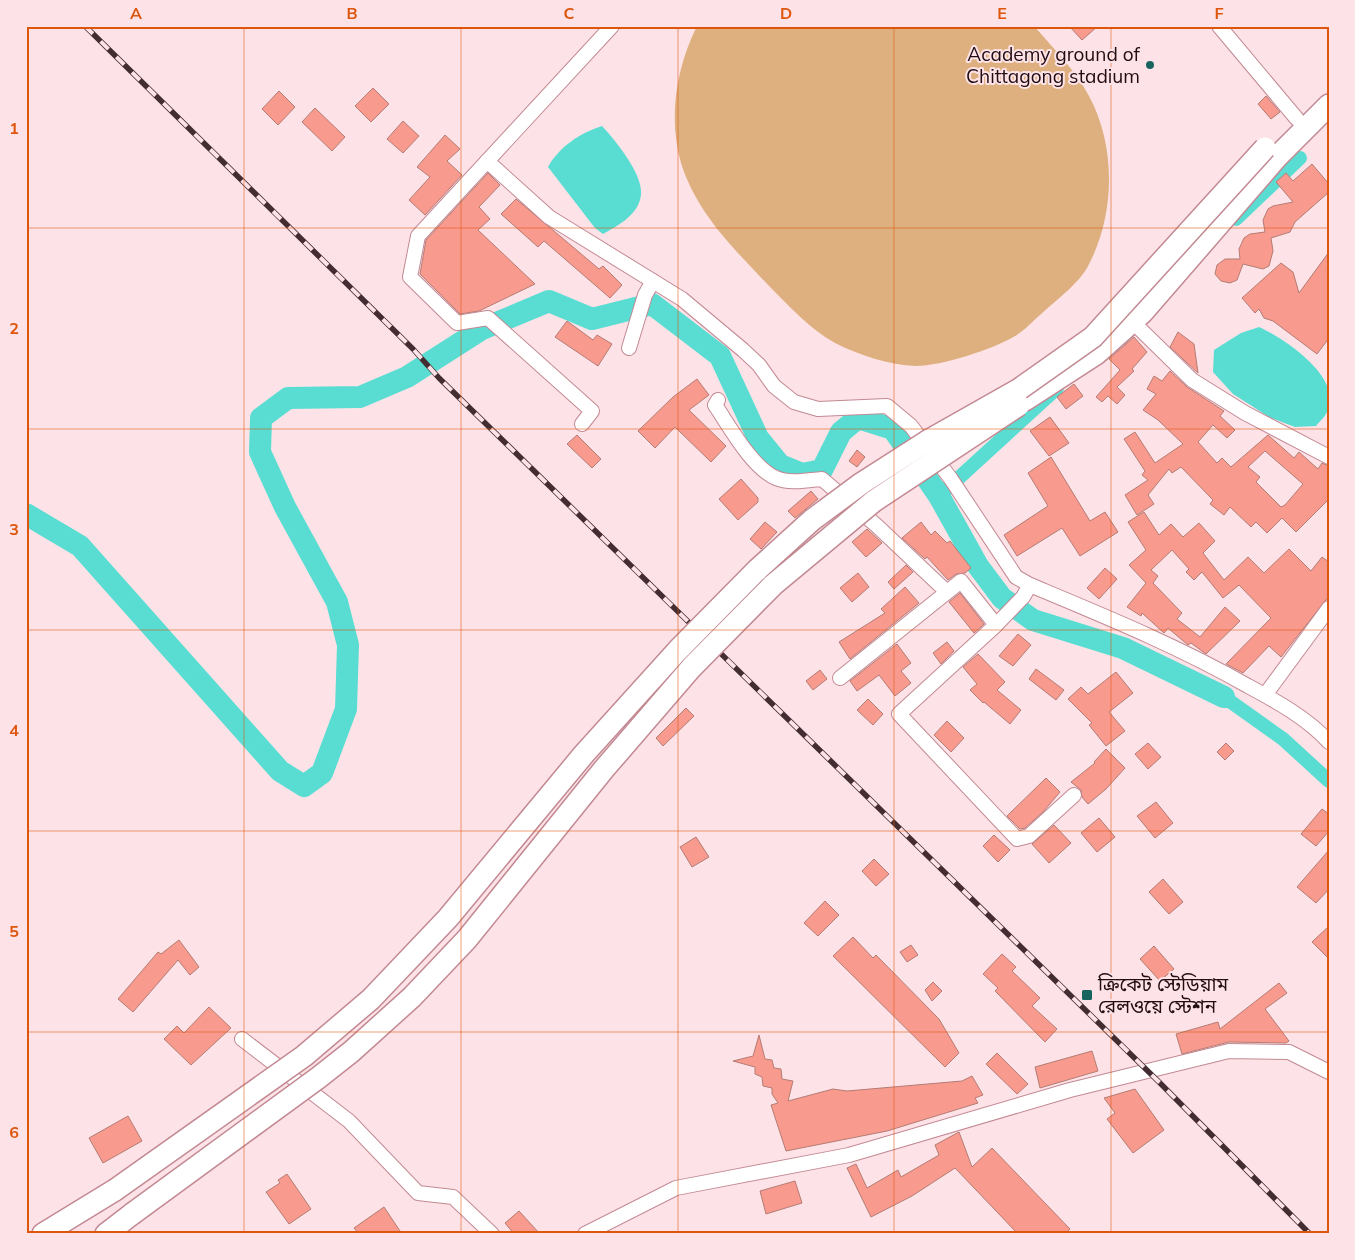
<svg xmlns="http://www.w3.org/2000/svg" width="1355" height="1260" font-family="Mulish,'Noto Sans Bengali',sans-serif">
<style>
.green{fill:#deb07f}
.water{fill:#59ddd2}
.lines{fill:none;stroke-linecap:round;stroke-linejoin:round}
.canal{stroke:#59ddd2;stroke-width:14}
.river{stroke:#59ddd2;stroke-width:22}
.building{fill:#f99a8e;stroke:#b47c74;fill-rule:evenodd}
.minor-casing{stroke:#c38993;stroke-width:16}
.primary-casing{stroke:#c38993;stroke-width:24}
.minor{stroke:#fff;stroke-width:14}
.primary{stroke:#fff;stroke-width:21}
.rail-casing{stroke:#432d32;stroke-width:5.5}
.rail{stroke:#fde3e7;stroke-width:4;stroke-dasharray:11;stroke-linecap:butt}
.primary-bridge-casing{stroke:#c38993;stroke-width:24;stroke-linecap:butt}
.primary-bridge{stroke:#fff;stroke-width:21}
.grid{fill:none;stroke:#de550c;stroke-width:1;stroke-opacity:0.55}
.poi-dot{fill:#18655f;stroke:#fde3e7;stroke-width:2}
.labels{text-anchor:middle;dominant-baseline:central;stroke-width:4;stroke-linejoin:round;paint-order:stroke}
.poi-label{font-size:19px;fill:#210c11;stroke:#fde3e7;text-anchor:end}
.neatline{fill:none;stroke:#de550c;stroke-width:2}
.grid-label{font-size:16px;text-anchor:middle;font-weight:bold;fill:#de550c}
</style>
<rect width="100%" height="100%" fill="#fde3e7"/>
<path class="green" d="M697 26H1034C1054 49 1075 70 1089 96 1117 148 1115 217 1087 268 1078 284 1053 303 1040 315 1032 322 1024 331 1015 336 994 349 941 366 916 366 889 365 859 355 835 343 810 329 791 308 771 288 735 250 697 214 681 163 668 118 676 68 697 26Z"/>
<g class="water">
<path d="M602 126C615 140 648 179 640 200 635 217 617 226 603 234L595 228 548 167C559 147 580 133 602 126Z"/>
<path d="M1259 327C1284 338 1342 377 1328 410 1326 416 1320 421 1316 426L1295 427 1269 417 1233 394 1213 372 1214 350 1241 333Z"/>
</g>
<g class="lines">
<g class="canal">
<polyline points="1236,219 1300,158"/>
<polyline points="939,496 1057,388"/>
<polyline points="1224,697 1283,739 1329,781"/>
</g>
<polyline class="river" points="26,514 80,546 280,771 304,786 322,773 346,709 348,645 337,602 285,507 260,452 261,418 288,398 360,397 407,377 482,329 549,301 592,319 652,304 720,356 758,438 780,465 802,474 822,470 841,432 858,418 893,429 939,496 978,566 1002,598 1033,620 1123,648 1224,697"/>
</g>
<g class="building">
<polygon points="1069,26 1098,26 1082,40"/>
<polygon points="373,88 389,104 371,122 355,106"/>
<polygon points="279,91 295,107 278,125 262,109"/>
<polygon points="1266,96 1280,112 1271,119 1258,104"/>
<polygon points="315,108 345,137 332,151 302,122"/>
<polygon points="403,121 419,136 403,153 387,139"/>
<polygon points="445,135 460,149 447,161 462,175 425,215 409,200 430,177 417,167"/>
<polygon points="1312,164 1329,184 1329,192 1295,222 1290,232 1271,238 1273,251 1269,266 1263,269 1243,264 1237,280 1230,283 1221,281 1215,274 1217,265 1225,259 1240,259 1239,249 1244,238 1250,234 1265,232 1263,220 1268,209 1273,206 1293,202 1276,182 1286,173 1293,181"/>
<polygon points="488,173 500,185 479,207 490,219 478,230 535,284 479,311 460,314 420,274 426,240"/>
<polygon points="516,199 599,269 603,266 622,285 610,298 544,241 538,247 501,214"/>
<polygon points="1329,252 1329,338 1317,354 1273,321 1264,318 1259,309 1255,313 1242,298 1281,263 1293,272 1299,293"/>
<polygon points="567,321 593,340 597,335 612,344 598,366 555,337"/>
<polygon points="1178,332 1194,344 1198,373 1170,347"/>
<polygon points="1134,337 1147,352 1132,369 1134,371 1117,387 1125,395 1117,404 1108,396 1102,402 1096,397 1120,370 1109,359"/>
<path d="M1170 371 1187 387 1224 411 1220 416 1235 430 1227 438 1213 425 1198 442 1217 463 1222 458 1231 467 1268 435 1294 458 1299 452 1318 469 1322 463 1329 466V499L1296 532 1282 518 1267 533 1256 522 1251 527 1230 507 1224 515 1210 504 1213 500 1181 467 1172 473 1169 469 1148 495 1154 504 1137 515 1125 495 1148 480 1142 475 1145 471 1124 439 1135 432 1155 463 1183 444 1158 420 1143 410 1156 394 1147 389 1154 376 1162 381ZM1265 451 1303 484 1285 505 1281 507 1256 482 1260 477 1248 467Z"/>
<polygon points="697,379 709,395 689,410 726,446 711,462 675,427 655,448 638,431 673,397"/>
<polygon points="1074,384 1083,396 1066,409 1057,397"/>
<polygon points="1050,417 1069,443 1049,456 1030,431"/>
<polygon points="577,435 601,459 592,468 567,444"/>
<polygon points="857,450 865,457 857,467 849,461"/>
<polygon points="1051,457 1090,521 1105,512 1118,532 1080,556 1062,528 1017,556 1004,535 1048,506 1028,473"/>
<polygon points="741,479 758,498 758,502 738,520 719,499"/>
<polygon points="811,491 818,499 795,518 788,511"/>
<polygon points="1144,512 1159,535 1171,524 1183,537 1199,523 1215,541 1203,553 1224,580 1248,557 1264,573 1289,549 1311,571 1322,557 1329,562 1329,596 1281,657 1269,646 1243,673 1226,664 1271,618 1239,585 1223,598 1202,572 1194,580 1186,572 1189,569 1172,550 1151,570 1158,576 1153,583 1182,613 1177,619 1200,637 1225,607 1240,621 1206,654 1191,643 1188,645 1168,628 1164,633 1142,613 1141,616 1127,607 1146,583 1129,565 1146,550 1128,522"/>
<polygon points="765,522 777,532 761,549 750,539"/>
<polygon points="921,522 931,535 935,531 947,543 950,541 971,568 965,573 956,574 948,580 927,557 925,559 902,538"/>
<polygon points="867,529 882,543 866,557 852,542"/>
<polygon points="906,565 913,572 894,589 888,582"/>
<polygon points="1105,568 1117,579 1099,599 1087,588"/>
<polygon points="858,573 869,587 852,602 840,588"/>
<polygon points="905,587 919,603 850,659 839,642 885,613 881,609"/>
<polygon points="960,593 984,624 974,633 949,602"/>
<polygon points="1018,634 1031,645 1013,666 999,656"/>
<polygon points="947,642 954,651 941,664 933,653"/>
<polygon points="897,644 911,663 901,671 911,683 895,696 879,675 857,691 850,681"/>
<polygon points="978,654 1005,682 997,690 1021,710 1010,724 984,702 983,703 970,690 977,684 963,667"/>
<polygon points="1036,669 1064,690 1056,700 1029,679"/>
<polygon points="820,670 827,679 813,690 806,681"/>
<polygon points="1116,672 1133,693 1109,712 1125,731 1106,746 1089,725 1092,723 1068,699 1081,687 1088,694"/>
<polygon points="868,699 883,714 873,725 857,710"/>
<polygon points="686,708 694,716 663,746 656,738"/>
<polygon points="947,721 964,738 951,752 934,735"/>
<polygon points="1148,743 1161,757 1148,769 1135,754"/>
<polygon points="1226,743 1234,751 1225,760 1217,752"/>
<polygon points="1106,749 1125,768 1106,789 1088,804 1082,797 1081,790 1071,782 1095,763 1094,762"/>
<polygon points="1046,778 1060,792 1043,812 1025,828 1020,829 1007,816"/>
<polygon points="1156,802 1173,823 1155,838 1137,816"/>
<polygon points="1322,809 1329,814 1329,831 1316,846 1301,834"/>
<polygon points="1099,818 1115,837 1097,852 1081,833"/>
<polygon points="1054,825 1071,843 1049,863 1032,844"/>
<polygon points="994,835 1010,850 998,862 983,846"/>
<polygon points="696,837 709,857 692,867 680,847"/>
<polygon points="1329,850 1329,889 1316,903 1297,887"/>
<polygon points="874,859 889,874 876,886 862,871"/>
<polygon points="1163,879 1183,902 1169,914 1149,892"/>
<polygon points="825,901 839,915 818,936 804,923"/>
<polygon points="1329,926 1329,959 1312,942"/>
<polygon points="853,937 873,958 876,955 939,1019 959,1053 945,1067 833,956"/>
<polygon points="179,940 199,967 190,975 178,960 133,1012 118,999 158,952 161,954"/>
<polygon points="911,945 918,955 907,962 900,952"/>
<polygon points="1154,946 1174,969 1160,981 1140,959"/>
<polygon points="1002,954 1016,967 1012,971 1040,998 1032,1006 1057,1029 1045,1042 995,991 998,988 983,974"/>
<polygon points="933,982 942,991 932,1001 925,990"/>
<polygon points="1279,983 1287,993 1265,1009 1289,1041 1286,1043 1229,1042 1182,1054 1176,1034 1218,1022 1220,1029"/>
<polygon points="209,1007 231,1028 191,1065 164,1039 177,1026 184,1033"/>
<polygon points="759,1035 765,1059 772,1060 774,1068 781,1069 782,1079 793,1081 788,1101 833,1089 847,1091 962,1081 972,1076 983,1095 975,1098 978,1103 887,1131 786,1151 771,1105 778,1103 772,1094 772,1088 763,1086 762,1077 755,1074 755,1067 733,1061 753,1056"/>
<polygon points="1092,1051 1098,1071 1040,1088 1035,1067"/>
<polygon points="997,1053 1028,1084 1017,1094 986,1064"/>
<polygon points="1135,1089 1164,1130 1133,1153 1107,1119 1115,1113 1104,1098"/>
<polygon points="128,1116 142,1141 103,1163 89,1138"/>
<polygon points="959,1132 972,1167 992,1148 1070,1229 1065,1234 1018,1234 955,1168 912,1196 871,1217 847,1168 856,1164 867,1188 898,1170 901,1177 939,1155 935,1145"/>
<polygon points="287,1174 311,1209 289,1224 266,1192 280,1183 278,1180"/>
<polygon points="795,1181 802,1203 766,1214 760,1191"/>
<polygon points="384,1207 402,1234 359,1234 354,1228"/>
<polygon points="519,1211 540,1234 514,1234 505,1223"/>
</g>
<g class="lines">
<g class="minor-casing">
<g id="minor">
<polyline points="1219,26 1297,119"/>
<polyline points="487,161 549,217 682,299 743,350 759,365 774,386 794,402 818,409 887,406 911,426 951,479 1016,577 1030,585"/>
<polyline points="1140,329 1192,380 1245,413 1329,457"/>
<polyline points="629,348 645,295 653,281"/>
<path d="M718 400 715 405 719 411C732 431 754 469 776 478 790 484 807 480 822 479L876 525 947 592"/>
<polyline points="582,424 592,411 488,318 457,323 410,277 418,236 612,26"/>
<polyline points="840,678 961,581 996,625"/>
<polyline points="1265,695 1329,608"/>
<path d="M1074 795 1029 836 1017 839 899 714 996 625 1023 597 1030 585C1104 616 1178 646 1248 686 1276 701 1307 718 1329 742"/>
<polyline points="242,1039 349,1121 418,1193 453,1197 492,1234"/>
<polyline points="585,1234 676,1188 849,1155 1070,1090 1229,1051 1289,1052 1329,1072"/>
</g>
</g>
<g class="primary-casing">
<g id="primary">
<polyline points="1025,400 1096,354 1143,312 1278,156 1329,105"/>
<polyline points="43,1234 115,1190"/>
<polyline points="106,1234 132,1214"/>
</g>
</g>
<use href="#minor" class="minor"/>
<use href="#primary" class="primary"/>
<g class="rail-casing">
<polyline id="rail" points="85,26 413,349 439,378 1158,1081 1310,1234"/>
</g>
<use href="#rail" class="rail"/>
<g class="primary-bridge-casing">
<g id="primary-bridge">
<polyline points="115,1190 304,1056 371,999 448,918 584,754 678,650 758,569 812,520 862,483 926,442 1018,390 1093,337 1265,148"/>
<polyline points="132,1214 318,1078 351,1052 412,997 467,939 604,769 692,667 773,585 874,501 1019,405"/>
</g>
</g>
<use href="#primary-bridge" class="primary-bridge"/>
</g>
<path class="grid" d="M244 26V1234M461 26V1234M678 26V1234M894 26V1234M1111 26V1234M26 228H1329M26 429H1329M26 630H1329M26 831H1329M26 1032H1329"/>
<g class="poi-dot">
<circle cx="1150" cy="65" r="5"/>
<rect x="1081" y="989" width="12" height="12" rx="2.5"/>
</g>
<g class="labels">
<g class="poi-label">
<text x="1140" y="54">Academy ground of<tspan x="1140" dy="22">Chittagong stadium</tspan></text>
<text x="1098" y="984" text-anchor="start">ক্রিকেট স্টেডিয়াম<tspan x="1098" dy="22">রেলওয়ে স্টেশন</tspan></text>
</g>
</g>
<rect width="1355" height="1260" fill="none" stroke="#fde3e7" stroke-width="55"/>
<rect x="28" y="28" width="1300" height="1204" class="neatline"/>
<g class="grid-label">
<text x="136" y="19">A</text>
<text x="352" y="19">B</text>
<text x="569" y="19">C</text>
<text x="786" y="19">D</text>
<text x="1002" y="19">E</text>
<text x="1219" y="19">F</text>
<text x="14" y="134">1</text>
<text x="14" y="334">2</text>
<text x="14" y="535">3</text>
<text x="14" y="736">4</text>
<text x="14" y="937">5</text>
<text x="14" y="1138">6</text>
</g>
</svg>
